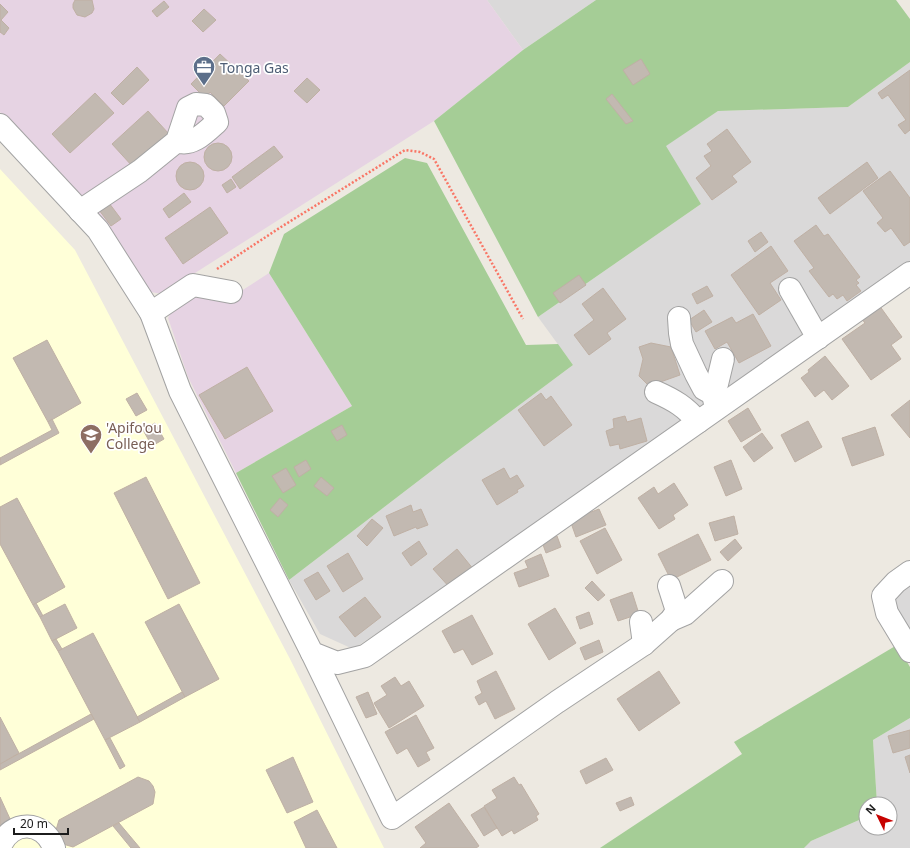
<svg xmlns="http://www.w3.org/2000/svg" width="910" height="848" font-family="'Noto Sans',sans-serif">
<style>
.residential{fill:#dad9d9}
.industrial{fill:#e6d3e3}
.education{fill:#ffffd8}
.forest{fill:#a5cd96}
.building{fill:#c2b9b1;stroke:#bfb0a4}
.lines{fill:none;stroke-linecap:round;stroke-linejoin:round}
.minor-casing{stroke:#a3a3a3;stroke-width:24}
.path{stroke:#f97666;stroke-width:2.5;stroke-dasharray:2 2;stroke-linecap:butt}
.minor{stroke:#fff;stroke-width:22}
.labels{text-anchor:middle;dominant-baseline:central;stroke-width:3.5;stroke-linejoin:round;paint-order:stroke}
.service-label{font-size:14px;fill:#4e5e75;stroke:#fff;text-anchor:start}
.education-label{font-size:14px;fill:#785e54;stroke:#fff;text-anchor:start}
</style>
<rect width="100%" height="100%" fill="#ede9e1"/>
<g class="residential">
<polygon points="487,0 596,0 523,50"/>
<polygon points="910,62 910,261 827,318 454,582 353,649 320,634 289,580 447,459 573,365 538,317 701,204 665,146 718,111 848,107"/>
<polygon points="910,581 910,630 895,605 896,593"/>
<polygon points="910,718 910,848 804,848 811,841 866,817 866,828 890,828 890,804 877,804 873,740"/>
</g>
<g class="industrial">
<polygon points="0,0 487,0 523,50 434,121 162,294 151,292 101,226 0,112"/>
<polygon points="269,273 352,406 236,473 188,377 168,318 173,308 197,294 224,302"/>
</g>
<polygon class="education" points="0,169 75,250 290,659 384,848 0,848"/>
<g class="forest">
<polygon points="596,0 896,0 910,19 910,62 848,107 718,111 666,146 701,204 538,317 434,121 523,50"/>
<polygon points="405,158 427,163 526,345 558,344 573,365 447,459 289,580 236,473 352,406 269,273 284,234"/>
<polygon points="897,645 910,667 910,718 873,740 877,804 866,804 866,817 811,841 804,848 600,848 742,754 734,742"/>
</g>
<g class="building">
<polygon points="75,0 92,0 94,9 92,13 85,17 77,15 73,8 73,4"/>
<polygon points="164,1 169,7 157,17 152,11"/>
<polygon points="0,4 8,12 1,20 9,28 4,35 0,32"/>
<polygon points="204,9 216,20 203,32 192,21"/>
<polygon points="220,54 249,81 224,106 210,92 205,98 191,84"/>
<polygon points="641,59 650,74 633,85 623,70"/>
<polygon points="137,67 149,80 123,105 111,93"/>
<polygon points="910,70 910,130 905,134 898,125 906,120 888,95 882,99 878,93"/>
<polygon points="307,78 320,90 307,103 294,91"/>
<polygon points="95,93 114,113 70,153 52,134"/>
<polygon points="612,94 633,121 626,124 606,99"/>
<polygon points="148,111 169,134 133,167 112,144"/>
<polygon points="727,129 751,162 732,176 737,182 712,200 696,178 711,166 704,156 712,151 707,144"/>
<circle cx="218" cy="157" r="14"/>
<polygon points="274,146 283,157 240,189 232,177"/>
<circle cx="190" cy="176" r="14"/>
<polygon points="867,162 878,178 830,214 818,198"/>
<polygon points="890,171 910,198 910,242 904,246 891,228 885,232 877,223 883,218 863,191"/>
<polygon points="231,179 236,187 227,193 222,185"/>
<polygon points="184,193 191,202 169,218 163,209"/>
<polygon points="109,203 121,219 111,226 99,210"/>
<polygon points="210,207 228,233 183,264 165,238"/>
<polygon points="816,225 824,236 828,234 860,277 856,280 859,283 856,285 861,291 847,301 843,295 837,299 833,294 829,297 809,271 814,268 794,241"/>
<polygon points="761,232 768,242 755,252 748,241"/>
<polygon points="771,246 788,271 770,283 781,300 759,315 731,275"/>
<polygon points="579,275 586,285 560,303 553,293"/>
<polygon points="707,286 713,296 697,304 692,294"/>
<polygon points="603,288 626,319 607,333 611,339 589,355 574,335 594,320 582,304"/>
<polygon points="879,305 902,337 891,345 901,359 871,380 842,339 865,323 861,318"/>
<polygon points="704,310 712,322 696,332 689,320"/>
<polygon points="753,314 771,346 739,363 727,342 715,349 705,331 732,317 736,323"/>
<polygon points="47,340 81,403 48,422 13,358"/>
<polygon points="651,343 671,347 680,375 649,386 639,376 643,359 639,347"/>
<polygon points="825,356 849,386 832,400 824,390 815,397 801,378 809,372 808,370"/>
<polygon points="247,367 273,411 225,439 199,395"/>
<polygon points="137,393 147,410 136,416 126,399"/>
<polygon points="541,393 546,400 551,396 572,425 544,446 518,410"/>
<polygon points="910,400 910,438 891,415"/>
<polygon points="748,408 761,430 741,442 728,421"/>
<polygon points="625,416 627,422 641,418 647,441 620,449 619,444 610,446 606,431 614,428 613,419"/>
<polygon points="52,419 59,433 0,465 0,458 52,430 48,422"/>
<polygon points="808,421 822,447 795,462 781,435"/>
<polygon points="155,423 164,439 152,446 143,430"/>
<polygon points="342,425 347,435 337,441 331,431"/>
<polygon points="875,427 884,455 852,466 842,438"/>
<polygon points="762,433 773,448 754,462 743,447"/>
<polygon points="306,460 311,469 299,477 294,467"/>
<polygon points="731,460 742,489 726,496 714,467"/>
<polygon points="286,468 296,485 283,493 272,476"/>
<polygon points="504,468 510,479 517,475 524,486 517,490 518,492 497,505 482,480"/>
<polygon points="146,477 200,583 168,599 114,493"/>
<polygon points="321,477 334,488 327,496 314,486"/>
<polygon points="674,483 688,505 673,515 675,519 659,529 638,498 654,487 658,494"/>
<polygon points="17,498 65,587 33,605 0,544 0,507"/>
<polygon points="280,498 288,505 278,517 270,510"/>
<polygon points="411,505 413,512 421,509 428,525 417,529 416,527 394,536 386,516"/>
<polygon points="599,509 606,525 576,537 570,520"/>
<polygon points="734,516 738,534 715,541 709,523"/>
<polygon points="372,519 383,528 367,546 357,536"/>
<polygon points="605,528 622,560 597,574 580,541"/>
<polygon points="698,534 711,560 671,580 658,554"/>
<polygon points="557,536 561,547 546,553 542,542"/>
<polygon points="735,539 742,548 728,561 720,552"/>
<polygon points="419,541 427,554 411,566 402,553"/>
<polygon points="457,549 474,570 451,589 433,569"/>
<polygon points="348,553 363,579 343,592 327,566"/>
<polygon points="541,554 549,576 519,587 514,573 528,568 525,561"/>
<polygon points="318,572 330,591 316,600 304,580"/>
<polygon points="592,581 605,595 598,601 585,588"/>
<polygon points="632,592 639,614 618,621 610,600"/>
<polygon points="365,597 381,617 355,637 339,617"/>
<polygon points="36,603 43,616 40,617 33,605"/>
<polygon points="65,604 77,628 52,641 40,617"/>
<polygon points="179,604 219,679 185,697 145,622"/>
<polygon points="555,608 576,643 549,660 528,624"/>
<polygon points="589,612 593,624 580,629 576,617"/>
<polygon points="472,615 493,654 472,665 463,649 454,653 442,631"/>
<polygon points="93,633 140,722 105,740 58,651"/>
<polygon points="56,639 62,649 58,651 52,641"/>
<polygon points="599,640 603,652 585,660 580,648"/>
<polygon points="496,671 515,709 495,719 486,701 479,705 475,697 482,693 477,681"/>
<polygon points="659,671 680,703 639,731 617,699"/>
<polygon points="395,677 401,686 409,681 424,706 389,728 374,703 387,695 381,686"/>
<polygon points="182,692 185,697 140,722 137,717"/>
<polygon points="368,692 377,714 366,718 356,697"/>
<polygon points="91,714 94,719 0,770 0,764"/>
<polygon points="416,715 434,748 426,752 430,760 418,767 407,748 397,754 385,732"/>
<polygon points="0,717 19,753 0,764"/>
<polygon points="910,730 910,748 893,753 888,736"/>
<polygon points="110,738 125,766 120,769 105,740"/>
<polygon points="910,755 910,773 905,757"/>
<polygon points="293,757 313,802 287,813 266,770"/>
<polygon points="606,758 613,770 586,784 580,771"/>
<polygon points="138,777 149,781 153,786 155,792 153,804 73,847 63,844 56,830 59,820"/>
<polygon points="514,777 519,785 521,784 539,814 536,816 538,820 514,834 512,830 502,836 484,806 497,798 492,790"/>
<polygon points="0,797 11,821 0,826"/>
<polygon points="631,797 634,805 620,811 616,803"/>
<polygon points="449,803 479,846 476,848 420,848 426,843 415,827"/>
<polygon points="484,807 497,828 484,836 471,815"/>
<polygon points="317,810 337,848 306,848 294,822"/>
<polygon points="119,823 140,848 131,848 113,826"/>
</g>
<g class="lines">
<g class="minor-casing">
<g id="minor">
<polyline points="0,125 98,230 151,313 180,391 312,653 337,663 365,656 910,273"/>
<path d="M80 211 140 171 177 141 188 108 196 104 206 105 214 113 217 122C206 132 192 147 177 141"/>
<polyline points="790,289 818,338"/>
<polyline points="151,313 193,285 231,292"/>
<polyline points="679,318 680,333 682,344 696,374 704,389 713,394"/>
<path d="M656 392C674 400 686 407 698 422"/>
<polyline points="716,408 713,394 717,384 723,359"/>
<polyline points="910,572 896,582 883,596 887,613 910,651"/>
<polyline points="671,620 685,614 722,581"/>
<polyline points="641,622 644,644"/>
<polyline points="312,653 392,818 557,702 644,644 671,620 677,611 669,586"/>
<path d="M0 847C11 819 44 820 54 848"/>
</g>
</g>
<polyline class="path" points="217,269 281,227 405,150 420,152 434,159 523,319"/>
<use href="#minor" class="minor"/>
</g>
<defs>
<g id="office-pin" transform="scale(1.15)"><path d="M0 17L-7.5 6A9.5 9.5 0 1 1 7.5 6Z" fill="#5c6f8a" stroke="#fff"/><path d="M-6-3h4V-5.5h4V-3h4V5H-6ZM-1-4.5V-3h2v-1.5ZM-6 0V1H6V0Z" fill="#fff"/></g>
<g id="school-pin" transform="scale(1.15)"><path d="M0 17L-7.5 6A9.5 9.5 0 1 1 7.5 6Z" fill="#8d6e63" stroke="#fff"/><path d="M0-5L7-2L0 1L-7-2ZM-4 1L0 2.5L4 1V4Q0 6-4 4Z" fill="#fff"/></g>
</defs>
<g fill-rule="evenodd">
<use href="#office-pin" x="204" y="67"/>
<use href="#school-pin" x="91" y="435"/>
</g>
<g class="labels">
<g class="service-label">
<text x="220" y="67">Tonga Gas</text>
</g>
<g class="education-label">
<text x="106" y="427">'Apifo'ou<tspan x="106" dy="16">College</tspan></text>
</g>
</g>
<g transform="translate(878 816) rotate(313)"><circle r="19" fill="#ffffff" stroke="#a4a4a4"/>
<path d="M0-3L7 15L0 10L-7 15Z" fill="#c70200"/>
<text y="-6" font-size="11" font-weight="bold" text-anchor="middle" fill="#1c1c1c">N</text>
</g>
<path d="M14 828v6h54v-6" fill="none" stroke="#1c1c1c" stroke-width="2"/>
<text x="20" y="828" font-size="12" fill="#1c1c1c" stroke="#ffffff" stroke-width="3" paint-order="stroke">20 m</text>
</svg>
